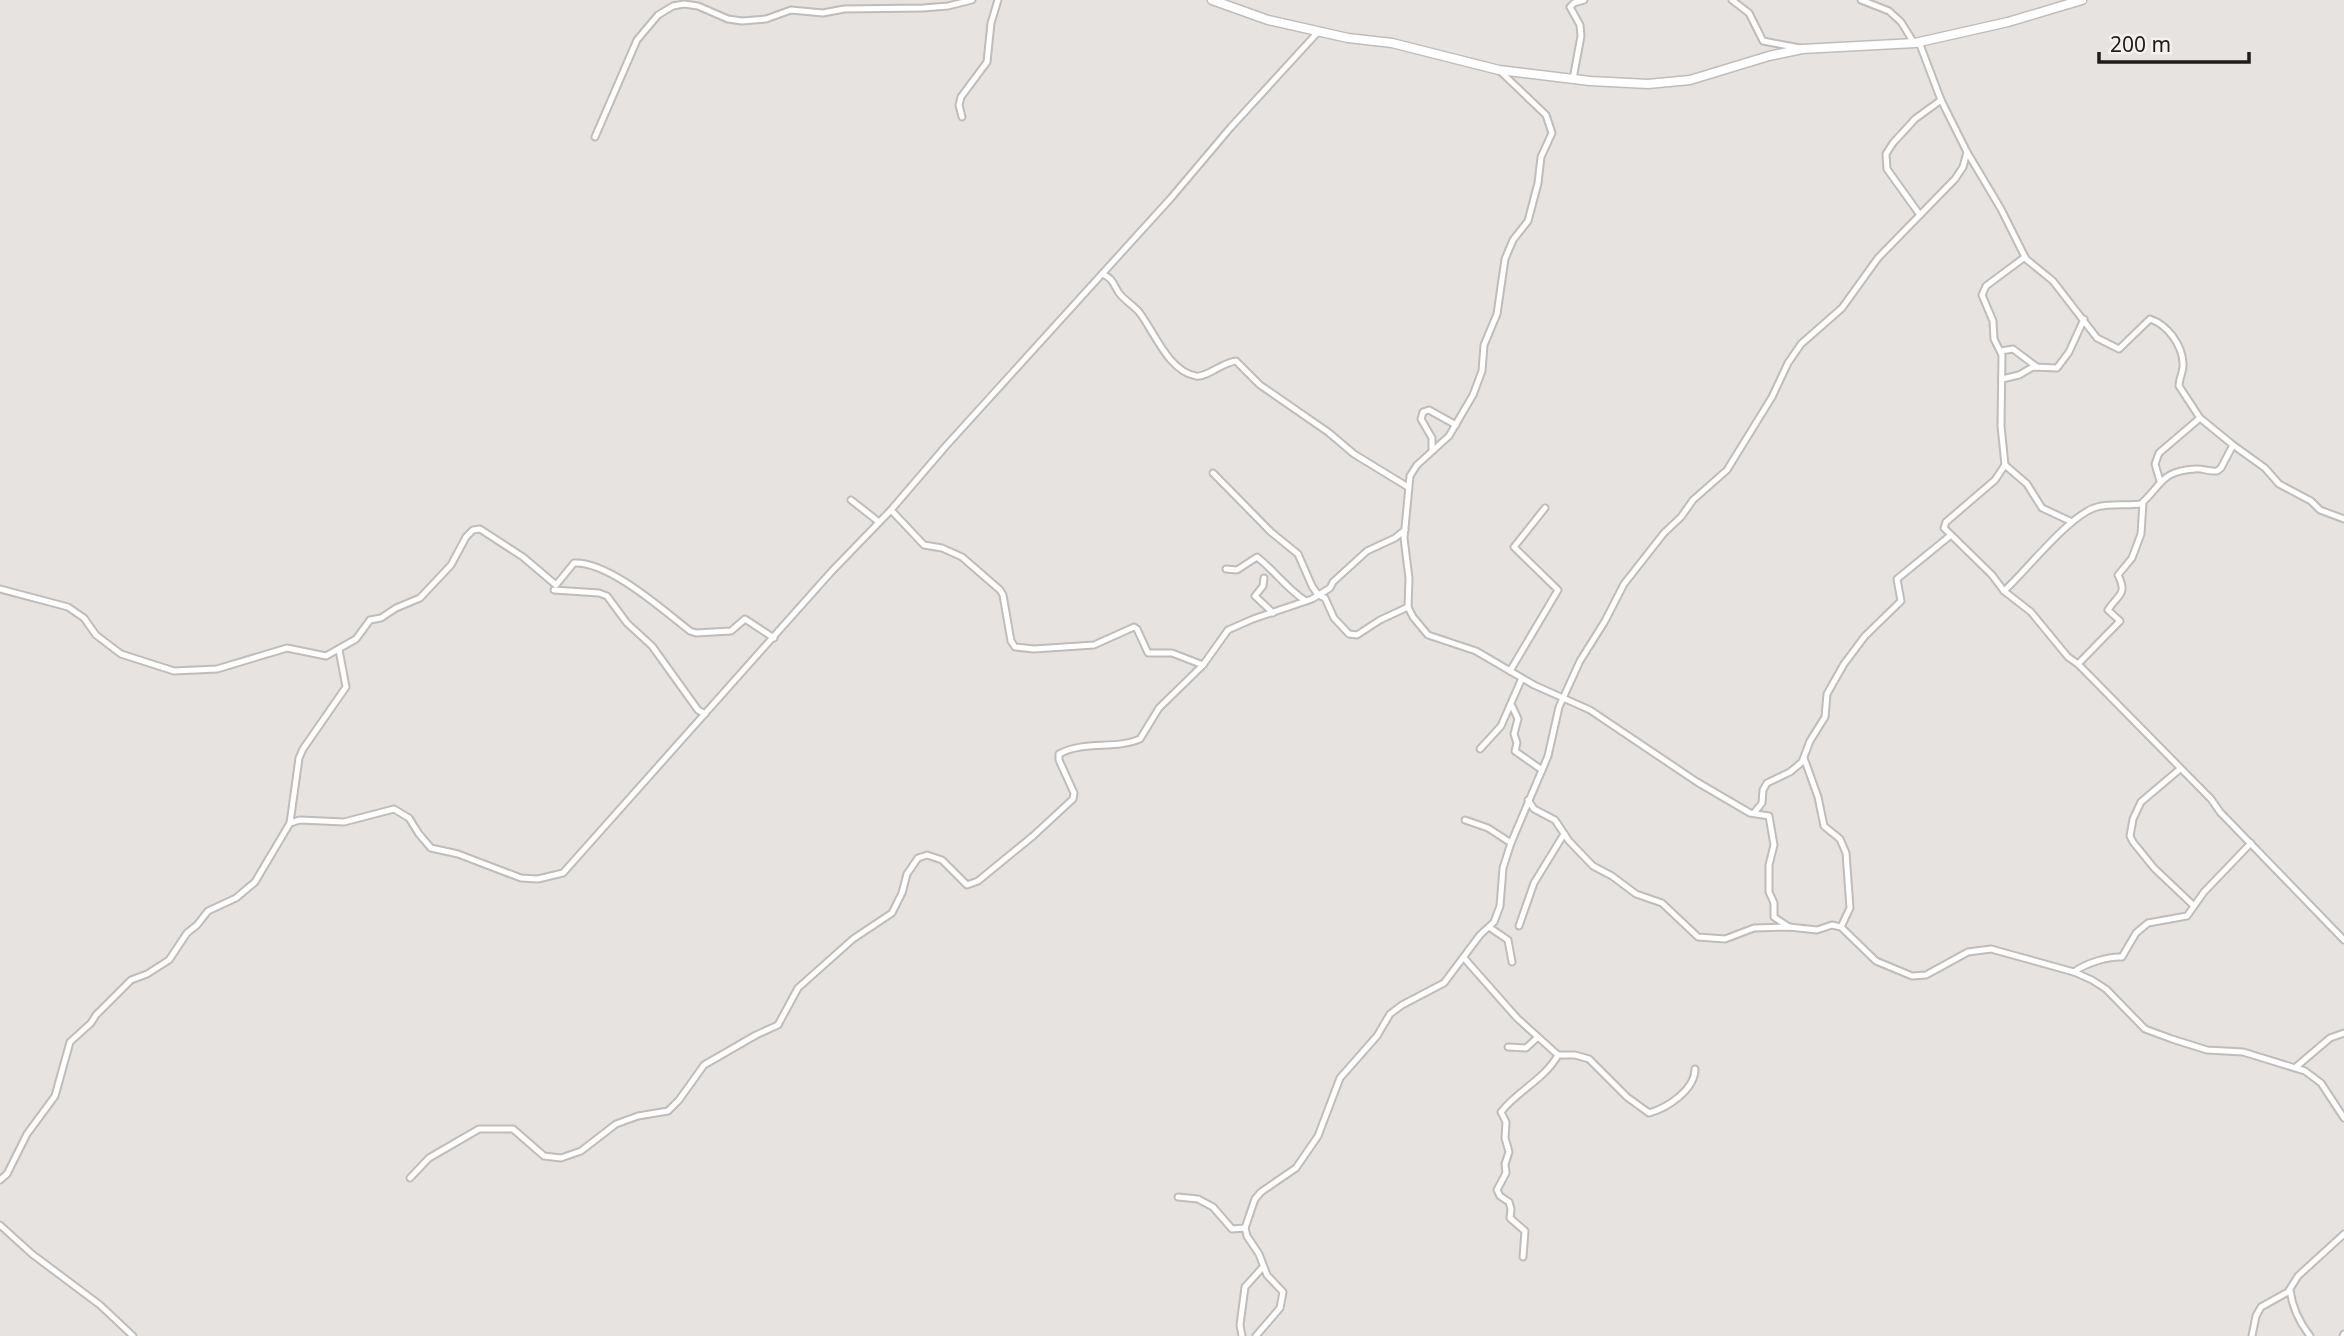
<svg xmlns="http://www.w3.org/2000/svg" width="2344" height="1336" font-family="'Noto Sans',sans-serif">
<style>
.lines{fill:none;stroke-linecap:round;stroke-linejoin:round}
.street-casing{stroke:#bfbcb9;stroke-width:9}
.secondary-casing{stroke:#bfbcb9;stroke-width:11}
.street{stroke:#fff;stroke-width:5}
.secondary{stroke:#fff;stroke-width:8}
</style>
<rect width="100%" height="100%" fill="#e6e3e0"/>
<g class="lines">
<g class="street-casing">
<g id="street">
<polyline points="1732,0 1749,13 1763,41 1800,48"/>
<polyline points="1861,0 1889,11 1901,22 1914,43"/>
<path d="M1919 42 1941 100 1967 152 2001 209 2026 259 2053 281 2097 338 2119 349 2150 319C2168 325 2182 345 2183 363 2184 371 2179 378 2179 386L2200 418 2233 445 2265 468 2279 484 2311 501 2320 510 2344 519"/>
<polyline points="1500,71 1546,115 1552,133 1541,157 1538,183 1528,221 1513,240 1505,259 1497,314 1484,345 1482,371 1473,395 1449,436 1417,465 1410,476 1404,538 1409,578 1408,607 1413,617 1428,635 1476,651 1534,685 1590,710 1697,782 1750,813 1769,816 1774,845 1769,865 1769,892 1774,903 1774,917 1789,927"/>
<polyline points="1573,79 1581,36 1580,25 1570,7 1574,3 1584,0"/>
<polyline points="962,117 959,105 961,97 987,62 991,23 998,0"/>
<polyline points="595,137 637,40 658,15 673,6 684,4 698,6 728,19 742,21 766,19 791,10 823,13 844,9 923,8 948,6 972,0"/>
<polyline points="1920,215 1887,169 1886,154 1893,143 1915,119 1941,100"/>
<polyline points="2025,257 1986,286 1982,295 1993,321 1994,339 2002,355 2001,426 2005,465 1995,480 1946,522 1944,528 1992,575 2004,591 2031,612 2068,657 2078,664 2211,799 2220,812 2344,940"/>
<path d="M1102 274C1113 278 1113 284 1119 293 1124 300 1133 305 1139 312 1154 331 1168 371 1196 376 1206 378 1223 362 1236 361L1260 385 1328 432 1354 454 1408 487"/>
<polyline points="2001,351 2013,349 2037,367"/>
<polyline points="2002,379 2019,375 2033,367 2057,368 2069,352 2084,319"/>
<polyline points="1432,450 1432,438 1421,419 1423,412 1429,410 1456,425"/>
<polyline points="2005,465 2027,484 2042,508 2072,522"/>
<polyline points="1213,473 1271,532 1298,554 1312,586 1318,595 1325,598 1334,618 1349,634 1357,635 1380,620 1408,607"/>
<polyline points="2160,481 2155,464 2159,453 2200,418"/>
<polyline points="851,500 879,522"/>
<polyline points="891,510 924,545 942,548 962,557 1000,590 1003,595 1011,641 1015,647 1034,649 1094,645 1134,627 1137,629 1148,653 1172,653 1203,665"/>
<path d="M1226 569 1237 570 1257 557C1274 570 1289 591 1306 601"/>
<polyline points="1264,578 1263,586 1255,596 1273,613"/>
<path d="M0 589 68 607 84 618 96 635 121 654 174 671 217 669 287 648 326 656 356 639 370 620 381 618 396 608 420 598 451 565 466 537 473 530 480 529 523 557 556 585 574 563C609 561 664 611 690 631L696 633 731 631 745 619 774 638"/>
<polyline points="554,590 599,593 607,596 627,623 652,646 698,710 705,714"/>
<path d="M2004 591C2027 570 2070 514 2097 507 2111 503 2127 506 2141 504 2162 485 2161 471 2195 469 2202 468 2209 472 2217 471L2221 468 2233 445"/>
<path d="M2078 664 2120 621 2108 610C2118 594 2128 595 2118 575L2132 558 2141 534 2143 502"/>
<polyline points="1510,671 1558,590 1514,547 1545,508"/>
<polyline points="1512,706 1518,719 1514,734 1517,743 1515,751 1542,770"/>
<polyline points="1480,749 1501,726 1522,678"/>
<polyline points="1804,758 1818,797 1824,826 1840,839 1846,853 1850,908 1841,927"/>
<polyline points="2180,769 2141,802 2133,819 2130,836 2133,842 2154,868 2193,905"/>
<polyline points="1528,800 1534,809 1555,820 1569,841 1593,866 1612,876 1636,894 1662,903 1698,937 1725,939 1754,928 1789,927 1817,930 1832,925 1841,927 1876,961 1912,976 1926,975 1968,952 1991,949 2074,972 2092,980 2106,989 2145,1029 2172,1039 2207,1050 2243,1052 2305,1071 2321,1083 2344,1118"/>
<polyline points="1754,813 1762,803 1763,790 1767,783 1790,772 1802,762 1810,741 1825,717 1827,694 1844,664 1865,636 1901,601 1897,579 1951,535"/>
<polyline points="1465,820 1488,828 1511,843"/>
<polyline points="290,823 300,820 344,822 394,809 409,818 419,834 431,848 458,854 521,878 538,879 563,873 832,571 891,510 945,447 1171,198 1231,127 1318,32"/>
<polyline points="1519,926 1534,883 1564,834"/>
<polyline points="1489,927 1508,940 1512,962"/>
<path d="M1464 958 1517 1018 1558 1055H1575L1589 1059 1627 1097 1649 1113C1667 1108 1695 1090 1695 1069"/>
<path d="M2074 972C2086 963 2109 956 2122 957L2136 933 2148 923 2187 916 2204 892 2251 843"/>
<polyline points="1508,1047 1526,1048 1538,1037"/>
<polyline points="2296,1067 2330,1038 2344,1033"/>
<path d="M410 1178 429 1158 479 1129H513L544 1156 561 1158 581 1151 616 1124 638 1116 668 1111 679 1100 704 1065 756 1035 778 1025 798 988 853 939 892 913 902 893 907 874 918 858 927 855 942 860 967 885 978 881 1033 836 1073 799 1074 793 1059 760V754C1085 740 1115 750 1140 739L1159 708 1203 665 1228 630 1253 619 1312 599 1330 588 1333 582 1367 551 1395 538 1405 530"/>
<polyline points="0,1180 7,1174 27,1134 55,1096 70,1042 91,1023 96,1015 131,980 147,974 169,960 187,933 197,925 208,911 236,898 255,882 290,823 299,758 303,749 346,687 339,650"/>
<polyline points="1178,1197 1198,1199 1213,1207 1232,1229 1245,1228"/>
<polyline points="0,1225 32,1254 100,1305 133,1336"/>
<path d="M1523 1257 1525 1231 1510 1218 1511 1209 1509 1202 1500 1196 1497 1190 1506 1173 1505 1164 1509 1152 1505 1138 1506 1122 1501 1112C1517 1091 1545 1079 1558 1055"/>
<path d="M2290 1290C2292 1306 2300 1323 2310 1336"/>
<polyline points="1242,1336 1240,1325 1245,1287 1263,1267"/>
<polyline points="1256,1336 1280,1308 1283,1292 1267,1275 1259,1254 1247,1236 1245,1228 1255,1199 1261,1192 1296,1168 1318,1136 1340,1078 1377,1036 1390,1014 1402,1005 1444,983 1480,935 1494,922 1500,906 1503,868 1511,843 1548,756 1559,707 1580,661 1605,621 1624,584 1664,533 1681,517 1693,500 1727,470 1772,397 1788,363 1801,344 1842,308 1878,258 1955,179 1963,167 1967,152"/>
<polyline points="2252,1336 2256,1316 2261,1307 2288,1292 2298,1276 2344,1234"/>
<polyline points="2343,1336 2344,1334"/>
</g>
</g>
<g class="secondary-casing">
<polyline id="secondary" points="1212,0 1268,20 1348,38 1392,43 1499,70 1590,81 1648,84 1690,80 1769,56 1802,49 1915,43 2008,22 2082,0"/>
</g>
<use href="#street" class="street"/>
<use href="#secondary" class="secondary"/>
</g>
<path d="M2099 52v10h150v-10" fill="none" stroke="#1e1d1c" stroke-width="3.5"/>
<text x="2110" y="52" font-size="21" fill="#1e1d1c" stroke="#f4f1ee" stroke-width="5" paint-order="stroke">200 m</text>
</svg>
